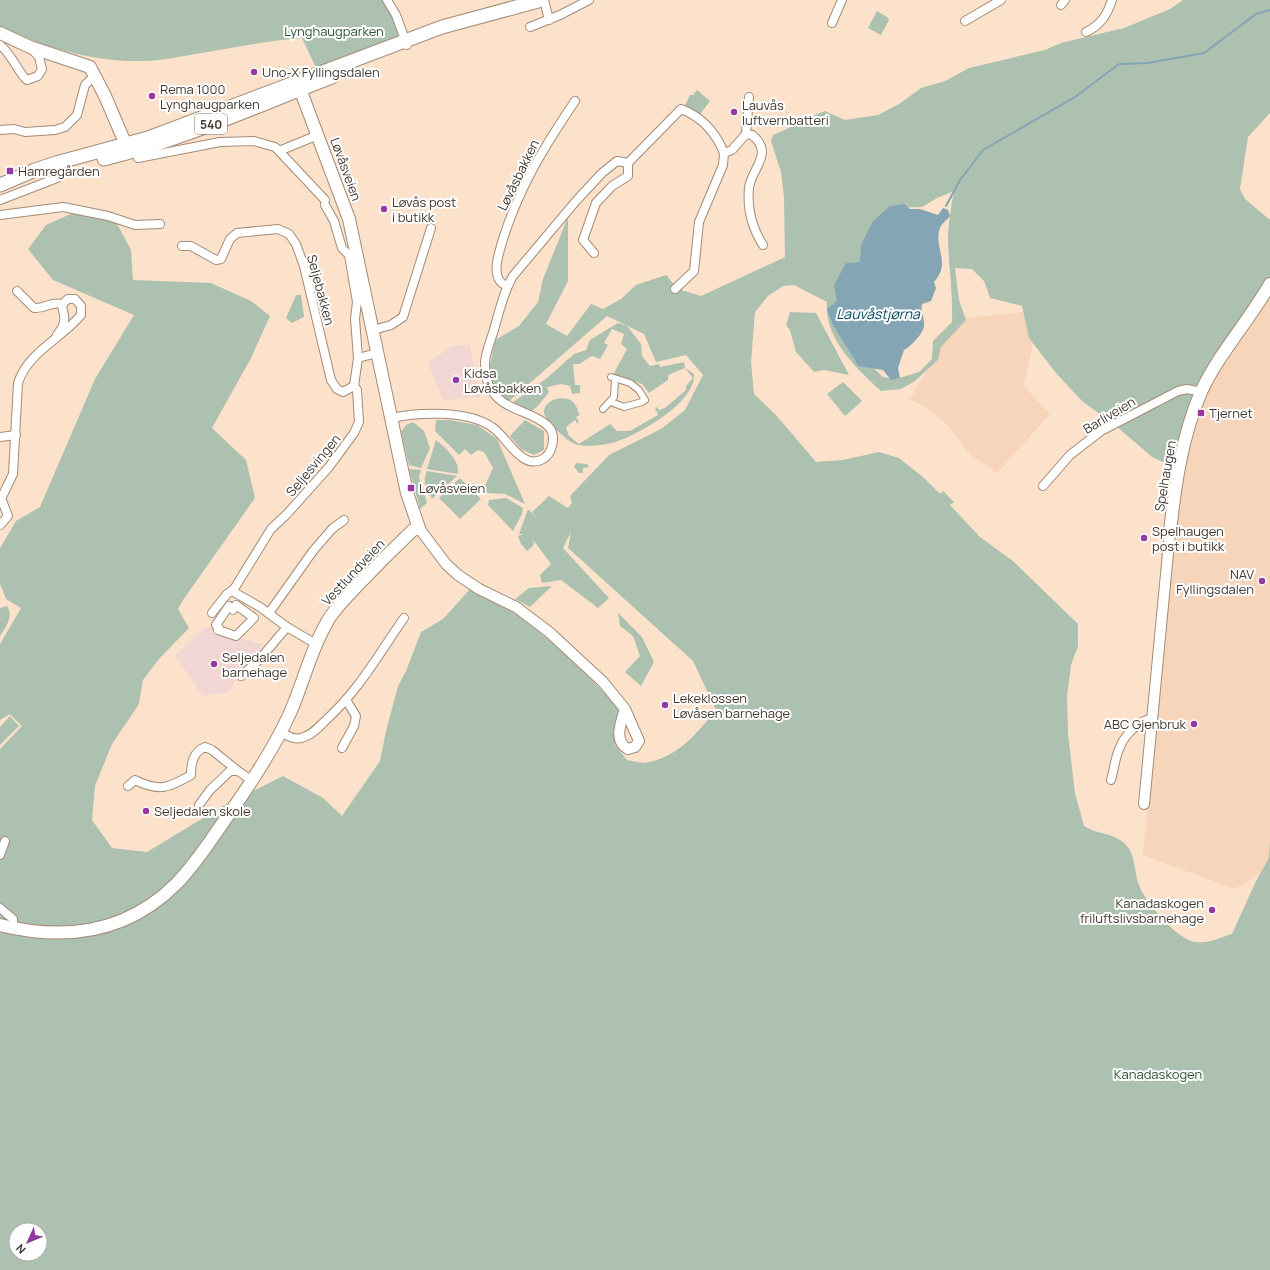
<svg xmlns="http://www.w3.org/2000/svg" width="1270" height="1270" font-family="Manrope,sans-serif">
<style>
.built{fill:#f6d5ba}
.education{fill:#f1d6d4}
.green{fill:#acc1af;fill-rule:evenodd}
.water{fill:#84a5b3}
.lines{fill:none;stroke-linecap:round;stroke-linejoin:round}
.stream{stroke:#84a5b3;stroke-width:2}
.pedestrian-casing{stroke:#a38b76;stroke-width:8}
.minor-casing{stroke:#a38b76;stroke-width:10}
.tertiary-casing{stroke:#a38b76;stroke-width:12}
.secondary-casing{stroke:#a38b76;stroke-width:14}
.primary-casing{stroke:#a38b76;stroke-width:15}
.pedestrian{stroke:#fff;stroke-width:6}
.minor{stroke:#fff;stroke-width:8}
.tertiary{stroke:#fff;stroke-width:10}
.secondary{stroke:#fff;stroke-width:12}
.primary{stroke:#fff;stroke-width:13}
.poi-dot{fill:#9438a2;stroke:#fff;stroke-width:1.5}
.labels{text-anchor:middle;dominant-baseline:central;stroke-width:4;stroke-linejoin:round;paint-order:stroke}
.shield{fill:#fff;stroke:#7b736d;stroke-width:1}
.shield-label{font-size:12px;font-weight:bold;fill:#42372f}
.park-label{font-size:13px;fill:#295231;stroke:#fff}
.poi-label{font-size:13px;fill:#42372f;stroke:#fff;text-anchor:start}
.street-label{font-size:13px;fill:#42372f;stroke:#fff}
.water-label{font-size:14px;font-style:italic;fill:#00485d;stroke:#fff}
</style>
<rect width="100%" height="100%" fill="#fce2cb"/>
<g class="built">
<polygon points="1270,292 1270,867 1235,889 1143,855 1171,557 1183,474 1208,383"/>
<polygon points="1040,310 1024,386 1050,414 997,473 972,456 948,426 927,408 910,399 958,319"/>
</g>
<g class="education">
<polygon points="458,345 470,345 480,397 443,400 428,363 450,347"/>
<polygon points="215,625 234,641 240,641 241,638 264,645 253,659 242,669 228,693 218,693 203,696 175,656 204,628 210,628"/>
</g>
<g class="green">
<path d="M0 0H387L405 40 316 68 302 38C268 41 235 47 202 53 182 56 162 61 141 61 92 62 45 47 0 27Z"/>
<path d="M1183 0H1270V113L1248 137 1240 189 1245 199 1270 220V280L1203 382 1178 439 1174 467 1152 457 1116 426 1082 401 1056 373 1029 338 1022 306 990 298 984 281 972 269 955 268 959 300 966 320 941 347 938 360 915 381 901 389 881 391C856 368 824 339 827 302L794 285 783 286 768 296 755 312 751 362 754 394 776 415 816 462 843 460 879 452 899 458 924 478 940 494 943 491 954 502 950 505 980 537 1013 561 1078 624V646L1071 665 1067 696 1068 734 1075 793 1084 826C1096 834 1113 833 1124 843 1136 853 1134 872 1139 885 1145 902 1178 941 1196 942 1208 944 1221 937 1232 934L1256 881 1269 858 1270 841V1270H0V749L22 726 10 714 0 720V644L21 608 6 599 0 584V548L16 521 40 507 95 379 134 315 53 280 28 249 46 225 73 213 77 206 111 212 131 250 133 280 211 283 251 301 270 316 251 358 212 428 246 460 255 498 183 600 178 609 189 628 159 659 143 680 139 704 112 744 95 786 92 820 112 848 147 852 223 806 283 776 323 798 342 816 380 761 386 731 398 686 406 671 421 632 443 619 470 589C482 596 496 601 508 609 550 637 584 672 619 707L615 745 627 760C633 761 642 764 649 762 679 756 698 732 716 710L693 661 568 548 571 532 563 548 609 598 598 608 561 580 542 583 540 575 551 564 531 537 534 542 533 546 527 551 521 544 518 536 523 534H519L528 509 538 520 532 512 549 496 568 508 572 503 570 496 609 455 661 429 685 410 703 375 686 355 656 362 644 334 607 316 508 402 487 381 495 340 519 326 538 302 543 279 568 217V281L546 324 567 336 591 304 603 309 621 299 636 285 666 275 678 289 701 296 785 257 784 197 781 172 771 141 773 135C791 128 806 118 825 111L845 120 878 115 899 104 921 88 945 81 969 68 1045 50 1061 43 1124 28 1170 9ZM954 191C951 208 948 224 948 241 949 268 953 294 952 322L933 341 932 359 919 372 896 379 883 377 850 346 893 208 922 207 937 198ZM16 1230H40V1254H16Z"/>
<polygon points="877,11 887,17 889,20 881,35 868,28"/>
<polygon points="697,90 710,101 698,117 685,105 690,95 693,95"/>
<polygon points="296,295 301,295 304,317 292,323 286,318"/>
<polygon points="790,312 816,313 849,375 824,370 814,372 796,352 790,330 786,325"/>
<path d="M618 323 627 326 635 336 641 344 642 356 650 366 659 364 660 367 684 362 685 368 694 374C696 403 637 436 612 443 603 445 588 447 579 445 574 445 565 438 561 434 558 432 546 418 545 416 539 401 564 393 573 402 575 404 576 407 578 409L577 410 580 415 576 417 579 422 577 423 575 420 566 427 569 436 579 444 610 424 617 431H630L658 415 655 408 657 407 659 410 665 408 686 390V386L693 378 685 368 668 375V380L649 393 642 384 613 375 627 349 621 344 624 334 612 329 604 343 608 345 600 359 592 356 579 364H573L575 385H580V393L572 394 570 386 561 384 547 387 549 392 537 407 530 412 512 403 547 378 574 354 586 350 590 340Z"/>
<polygon points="843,382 862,401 845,416 827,394"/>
<polygon points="436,420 450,420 477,425 497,439 525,504 505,494 487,493 483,490 493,468 484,452 478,450 471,455 465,449 459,455 435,431"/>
<polygon points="525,420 544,431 544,450 534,455 521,449 510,436"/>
<polygon points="413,422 424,431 430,448 421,468 409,465 401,432 406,425"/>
<path d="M436 440C446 448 460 461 458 474L427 469Z"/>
<polygon points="576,463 587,464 589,467 583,468 583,473 579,473 574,467"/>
<polygon points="409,469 421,470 419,477 427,503 420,509"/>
<path d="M427 471 457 476 432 499C426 490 422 481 427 471Z"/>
<polygon points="460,478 481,499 460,519 439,498"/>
<polygon points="506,498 523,508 522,514 513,531 488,505 489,500"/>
<polygon points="552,586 530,607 515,599 529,588"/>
<path d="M7 606C14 616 6 627 0 636V608Z"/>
<polygon points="618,613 642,637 654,662 641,686 625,672 640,656 633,636 620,626"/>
<polygon points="10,716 19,726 0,745 0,727"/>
</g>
<path class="water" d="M904 204 910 209H920L938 215 943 208 948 210 950 216C947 220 941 224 940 228 933 249 952 262 934 282L936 288 931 301 922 304C920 312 925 318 924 326 923 334 911 346 904 350L898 368 900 378 891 380 883 370 858 366C849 347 832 329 827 309L837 301 834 285 846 263 860 262 861 245 873 221 890 206Z"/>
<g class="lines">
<polyline class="stream" points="946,206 960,180 983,150 1075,97 1119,64 1148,63 1204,53 1256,14 1270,10"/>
<g class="pedestrian-casing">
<g id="pedestrian">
<polyline points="611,377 630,383 639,390 645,400"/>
<polyline points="611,402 624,407 642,402"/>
<polyline points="603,409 614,397 615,380"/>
</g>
</g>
<g class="minor-casing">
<g id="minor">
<polyline points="387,0 396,15 407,45"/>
<polyline points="544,0 549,20"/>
<polyline points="1061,5 1065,0"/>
<polyline points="965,21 1001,0"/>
<polyline points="832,23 842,0"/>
<polyline points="530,27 560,15 589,0"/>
<path d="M1086 32C1101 25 1107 15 1112 0"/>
<path d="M0 45C11 53 21 77 27 80L38 76 42 69 39 57 31 48"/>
<polyline points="0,130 14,129 25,132 55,130 65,127 77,115 85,85 95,75"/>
<polyline points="746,134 749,97"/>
<polyline points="279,151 325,200"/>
<polyline points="138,158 220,142 254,141 275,147 279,151 318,135"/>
<path d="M628 163 681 109C702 117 716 133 724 153L732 150 746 134 752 135C775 153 751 169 749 188 747 209 752 228 763 245"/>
<polyline points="0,200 57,178"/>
<polyline points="325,205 334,221 342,248 349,255 357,302 355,319 358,358"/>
<polyline points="0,215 63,207 108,216 135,225 160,224"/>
<polyline points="182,246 191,246 216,260 221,259 230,239 237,233 278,229 289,234 296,244 304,266 331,380 337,389 343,392 354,386"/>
<polyline points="594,253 583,240 596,203 612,186 628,176 628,163"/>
<path d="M507 286C505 285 501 283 500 281 492 271 500 250 503 239 520 186 544 147 575 101"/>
<polyline points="675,289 694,271 699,222 723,165 724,153"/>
<path d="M17 291 34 308C45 309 51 301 62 304"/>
<polyline points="373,330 391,325 403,317 431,228"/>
<path d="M391 418C419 412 468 410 492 427 507 437 521 469 541 460 553 455 557 435 548 426 530 409 502 412 489 386 486 379 485 369 485 362 486 352 490 342 493 333 499 313 503 293 513 276L576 201 602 173 617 161 628 163"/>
<polyline points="0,437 16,435"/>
<polyline points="1043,486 1070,455 1101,431 1178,391 1187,389 1202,392"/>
<path d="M0 501 13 474 18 383C28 352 61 339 81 315V306L75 299H68C57 307 66 311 64 321 64 326 60 331 57 335"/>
<polyline points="0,525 8,516 1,498"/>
<polyline points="232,591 260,607 287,627 316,644"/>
<polygon points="236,605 254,618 236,636 218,630 219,628 216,625 229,606 233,610"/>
<polyline points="212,613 227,594 234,589 271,529 287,514 329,467 354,433 359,422 357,390 354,386 358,358 377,353"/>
<polyline points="269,613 313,551 332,529 344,520"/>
<polyline points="241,676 259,660 287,627"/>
<path d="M281 732C287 736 294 740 301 738 311 736 319 727 326 720 360 689 378 655 404 618"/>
<polyline points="342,748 354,726 356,716 346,700"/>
<path d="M1111 780C1114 770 1115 757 1120 747 1124 736 1140 719 1152 719"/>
<path d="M128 786 135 780C159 792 169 788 191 775 191 763 193 752 205 747L212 750 238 771"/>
<polyline points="199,805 210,790 230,771 238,771 251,780"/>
<polyline points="0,855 5,841"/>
<polyline points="0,908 13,919 13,928"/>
</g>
</g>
<g class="tertiary-casing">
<g id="tertiary">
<path d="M419 528 446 564 458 575 479 589 516 607 549 632 603 682 625 709 639 741 635 747 628 749C613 741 621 722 625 709"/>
<polyline points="1144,804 1170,532"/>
</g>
</g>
<g class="secondary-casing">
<g id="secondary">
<polyline points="0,33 30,47 90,67 105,96 129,152"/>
<path d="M1170 532C1175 485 1182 436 1201 392 1219 353 1249 321 1270 284"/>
<path d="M0 925C65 941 127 933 176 884 196 864 212 838 229 814 251 783 274 749 290 713 303 684 310 652 326 624 333 610 345 599 355 588 374 568 393 549 413 530L419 528 407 493 349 219 297 81"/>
</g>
</g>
<g class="primary-casing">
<g id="primary">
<path d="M104 159C182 140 256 106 332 77"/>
<polyline points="0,185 35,170 56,163 148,138 442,27 542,0"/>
</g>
</g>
<use href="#pedestrian" class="pedestrian"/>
<use href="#minor" class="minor"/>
<use href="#tertiary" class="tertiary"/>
<use href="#secondary" class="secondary"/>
<use href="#primary" class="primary"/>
</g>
<g class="poi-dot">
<circle cx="254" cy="72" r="4"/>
<circle cx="152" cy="96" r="4"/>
<circle cx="734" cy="112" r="4"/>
<rect x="6" y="167" width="8" height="8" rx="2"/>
<circle cx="384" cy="209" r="4"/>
<circle cx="456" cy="380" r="4"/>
<rect x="1197" y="409" width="8" height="8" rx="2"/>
<rect x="407" y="484" width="8" height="8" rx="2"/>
<circle cx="1144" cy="538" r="4"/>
<circle cx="1262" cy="581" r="4"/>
<circle cx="214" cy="664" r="4"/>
<circle cx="665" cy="705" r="4"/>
<circle cx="1194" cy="724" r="4"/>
<circle cx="146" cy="811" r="4"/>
<circle cx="1212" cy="910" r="4"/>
</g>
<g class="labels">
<rect class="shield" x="195" y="114" width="32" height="20" rx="3"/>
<g class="shield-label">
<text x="211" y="124">540</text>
</g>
<g class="park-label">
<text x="334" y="31">Lynghaugparken</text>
<text x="1158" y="1074">Kanadaskogen</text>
</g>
<g class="poi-label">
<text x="262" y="72">Uno-X Fyllingsdalen</text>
<text x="160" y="89">Rema 1000<tspan x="160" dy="15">Lynghaugparken</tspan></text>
<text x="742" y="105">Lauvås<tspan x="742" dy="15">luftvernbatteri</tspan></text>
<text x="18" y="171">Hamregården</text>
<text x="392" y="202">Løvås post<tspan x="392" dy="15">i butikk</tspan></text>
<text x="464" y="373">Kidsa<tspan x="464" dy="15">Løvåsbakken</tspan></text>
<text x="1209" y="413">Tjernet</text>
<text x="419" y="488">Løvåsveien</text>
<text x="1152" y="531">Spelhaugen<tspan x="1152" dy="15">post i butikk</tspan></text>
<text x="1254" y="574" text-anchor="end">NAV<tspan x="1254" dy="15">Fyllingsdalen</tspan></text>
<text x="222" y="657">Seljedalen<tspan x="222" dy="15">barnehage</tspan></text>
<text x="673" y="698">Lekeklossen<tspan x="673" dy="15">Løvåsen barnehage</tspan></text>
<text x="1186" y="724" text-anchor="end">ABC Gjenbruk</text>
<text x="154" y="811">Seljedalen skole</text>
<text x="1204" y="903" text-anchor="end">Kanadaskogen<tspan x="1204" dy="15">friluftslivsbarnehage</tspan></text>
</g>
<g class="street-label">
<text transform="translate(346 169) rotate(70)">Løvåsveien</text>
<text transform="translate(518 175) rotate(-64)">Løvåsbakken</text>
<text transform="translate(321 290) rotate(75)">Seljebakken</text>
<text transform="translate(1109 415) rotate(-31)">Barliveien</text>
<text transform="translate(313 465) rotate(-50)">Seljesvingen</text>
<text transform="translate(1165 476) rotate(-80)">Spelhaugen</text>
<text transform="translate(353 572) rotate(-47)">Vestlundveien</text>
</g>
<g class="water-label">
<text x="878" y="313">Lauvåstjørna</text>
</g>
</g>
<g transform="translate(28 1242) rotate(226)"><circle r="19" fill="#ffffff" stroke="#b3afac"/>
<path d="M0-3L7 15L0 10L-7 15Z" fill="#9438a2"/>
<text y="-6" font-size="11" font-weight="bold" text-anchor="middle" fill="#42372f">N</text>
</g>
</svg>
